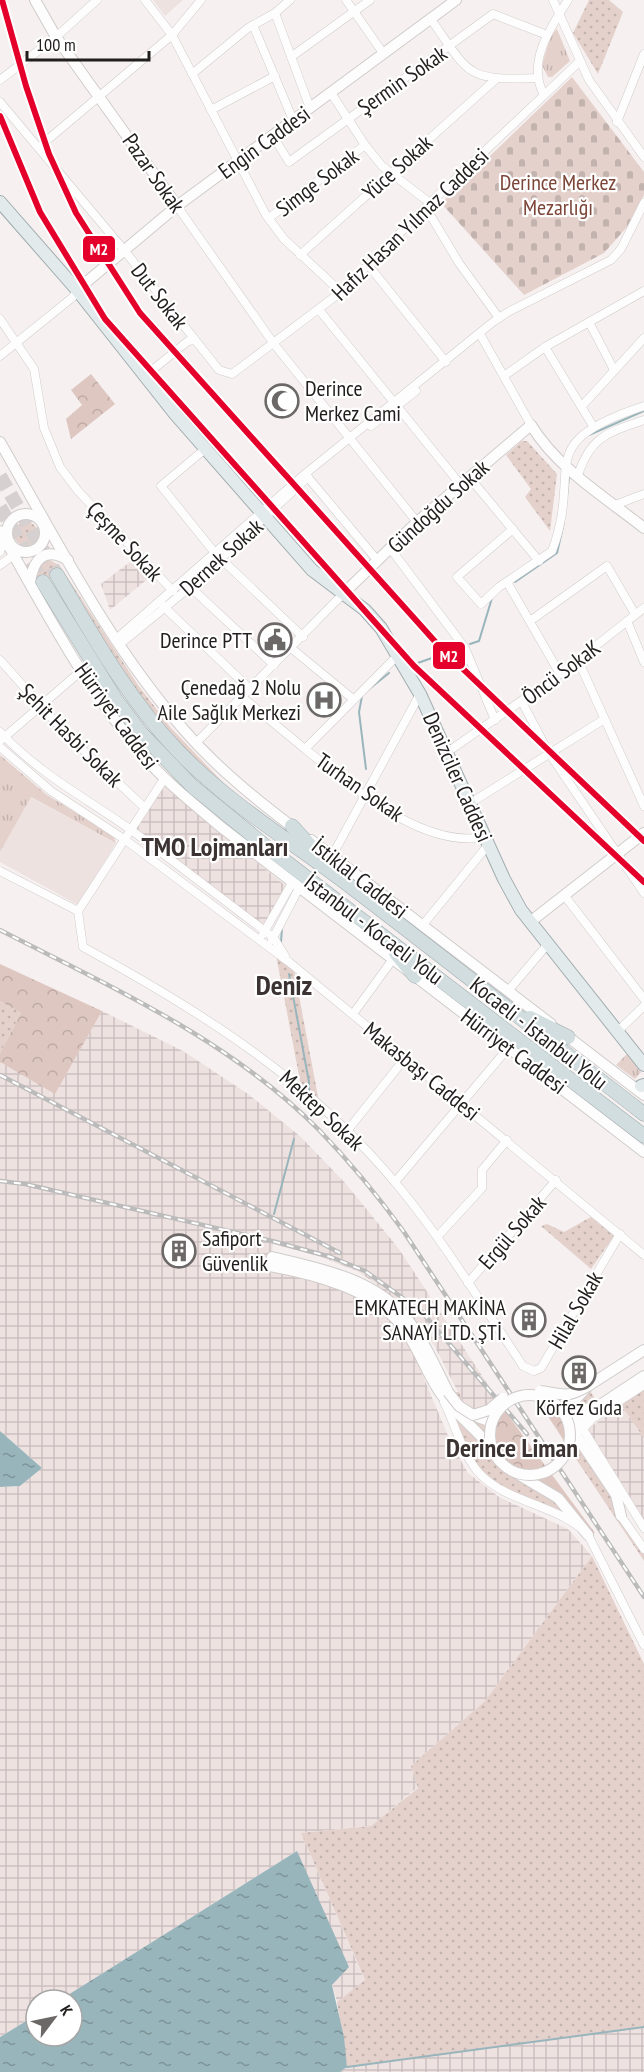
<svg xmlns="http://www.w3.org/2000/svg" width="644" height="2072" font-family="'PT Sans Narrow',sans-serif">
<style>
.built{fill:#eee2e0}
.industrial{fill:url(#industrial-grid)}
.grass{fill:url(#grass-dots)}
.forest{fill:url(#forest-crowns)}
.cemetery{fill:url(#cemetery-stones)}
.park{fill:url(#park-tufts)}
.water{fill:url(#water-ripples)}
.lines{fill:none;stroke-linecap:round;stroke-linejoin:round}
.stream{stroke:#99b5bc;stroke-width:2}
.highway-tunnel{stroke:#d6d1d0;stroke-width:14;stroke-dasharray:14 7;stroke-linecap:butt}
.street-casing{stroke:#d0cccb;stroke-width:9}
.secondary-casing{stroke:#d0cccb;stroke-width:12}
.primary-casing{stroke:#a1acae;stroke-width:14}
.highway-casing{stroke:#a1acae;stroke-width:15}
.street{stroke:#fefdfd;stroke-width:8}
.secondary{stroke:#fefdfd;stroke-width:10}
.primary{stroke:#e2eaec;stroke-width:12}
.highway{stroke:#d1dddf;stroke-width:14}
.rail-casing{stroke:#bcbbbb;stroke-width:4.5}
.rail{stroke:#fff;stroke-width:2;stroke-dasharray:7;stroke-linecap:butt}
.secondary-bridge-casing{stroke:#d0cccb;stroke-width:12;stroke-linecap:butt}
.secondary-bridge{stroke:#fefdfd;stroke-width:10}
.metro-1-casing{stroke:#fff;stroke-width:10}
.metro-1{stroke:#e4002b;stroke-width:6}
.labels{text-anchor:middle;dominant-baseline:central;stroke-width:4.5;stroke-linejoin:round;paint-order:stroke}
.street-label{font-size:22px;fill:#211e1d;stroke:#fff}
.park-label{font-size:22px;fill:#7c4538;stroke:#fff}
.poi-label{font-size:22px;fill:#211e1d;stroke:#fff;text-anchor:end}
.quarter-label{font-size:26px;font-weight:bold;fill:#3b3331;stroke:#fff}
.district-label{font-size:28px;font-weight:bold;fill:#3b3331;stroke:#fff}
.line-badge{stroke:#fff;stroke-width:2}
.badge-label{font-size:16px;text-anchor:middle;font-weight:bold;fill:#fff}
</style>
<defs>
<pattern id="industrial-grid" width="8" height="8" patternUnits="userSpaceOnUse" patternTransform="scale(1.5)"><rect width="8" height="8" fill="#eee2e0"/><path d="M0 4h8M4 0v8" fill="none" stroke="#ccc1c0"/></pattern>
<pattern id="grass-dots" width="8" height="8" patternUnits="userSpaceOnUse" patternTransform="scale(1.5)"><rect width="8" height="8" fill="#e4d1cc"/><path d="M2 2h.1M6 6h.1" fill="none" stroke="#c3b3af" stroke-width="1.8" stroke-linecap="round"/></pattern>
<pattern id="forest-crowns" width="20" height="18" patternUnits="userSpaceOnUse" patternTransform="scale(1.5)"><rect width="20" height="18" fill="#dec7c1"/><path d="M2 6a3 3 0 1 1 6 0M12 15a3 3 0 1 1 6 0" fill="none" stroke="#beaaa5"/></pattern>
<pattern id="cemetery-stones" width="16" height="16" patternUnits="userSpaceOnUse" patternTransform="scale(1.5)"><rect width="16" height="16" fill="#e4d1cc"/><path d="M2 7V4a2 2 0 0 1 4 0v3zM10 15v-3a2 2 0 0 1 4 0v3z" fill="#c3b3af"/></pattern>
<pattern id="park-tufts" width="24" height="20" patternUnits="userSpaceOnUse" patternTransform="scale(1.5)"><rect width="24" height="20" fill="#e4d1cc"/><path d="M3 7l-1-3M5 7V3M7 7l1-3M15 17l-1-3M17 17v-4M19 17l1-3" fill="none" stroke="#c3b3af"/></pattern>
<pattern id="water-ripples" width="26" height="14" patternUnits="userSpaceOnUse" patternTransform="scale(1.5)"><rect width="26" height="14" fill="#99b5bc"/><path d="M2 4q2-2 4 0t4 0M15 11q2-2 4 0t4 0" fill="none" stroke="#7c9398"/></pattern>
</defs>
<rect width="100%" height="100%" fill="#f6f1f0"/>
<g class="built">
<polygon points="153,0 183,0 165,16"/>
<polygon points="30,797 116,843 78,905 0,862 0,852"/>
</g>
<g class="industrial">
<polygon points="134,559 150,577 110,610 101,584"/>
<polygon points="163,785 287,887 264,927 133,828"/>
<polygon points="102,1011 183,1051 248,1094 301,1137 346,1184 399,1249 498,1400 477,1412 464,1404 434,1345 403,1309 376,1284 357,1271 318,1256 273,1244 272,1254 357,1292 401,1324 452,1445 468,1473 499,1497 568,1529 592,1556 485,1701 411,1766 418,1787 371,1826 301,1833 365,1981 337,2002 297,1851 60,2000 36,2000 36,2015 0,2037 0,1487 20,1486 42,1468 0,1431 0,1062 55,1093"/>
<polygon points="621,1405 644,1438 644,1520 588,1429"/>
<polygon points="644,2027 644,2072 340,2072 347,2067"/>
</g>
<g class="grass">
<polygon points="589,0 609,0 623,12 598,74 573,33"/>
<polygon points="522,441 527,441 557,474 550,531 525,497 531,489 506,455"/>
<circle cx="26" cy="534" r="12"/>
<path d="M50 560 60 566 138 685 171 728 235 795C196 762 161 727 132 685 107 649 86 609 63 571L37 585 34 579 39 564Z"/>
<polygon points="276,955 294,969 319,1102 301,1086"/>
<polygon points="0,1001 21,1013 0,1053"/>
<polygon points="591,1217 614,1236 591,1269 541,1226 547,1224 564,1232"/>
<polygon points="587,1386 599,1405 575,1428 614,1494 620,1518 644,1553 644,1561 568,1447 570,1442 555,1404"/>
<polygon points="644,1389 644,1438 621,1405"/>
<polygon points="439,1392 459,1392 464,1404 473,1412 498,1400 502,1407 496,1415 545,1488 584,1530 507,1493 479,1473"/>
<polygon points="592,1556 644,1664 644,2027 347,2067 337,2002 365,1980 301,1833 371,1826 418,1788 411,1766 485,1701"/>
</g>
<g class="forest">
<polygon points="91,374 115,404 71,439 66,419 82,405 71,390"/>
<polygon points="0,964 102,1011 55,1094 0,1062 0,1053 21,1013 0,1001"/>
<path d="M534 1395C560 1400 574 1422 568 1447Z"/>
<path d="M502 1407 595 1533 588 1535C581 1526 575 1513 566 1506 535 1484 461 1455 502 1407Z"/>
</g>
<polygon class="cemetery" points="572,77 644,172 644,195 627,227 604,253 524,295 441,203"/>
<g class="park">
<polygon points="557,29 570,61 552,77 548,77 542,65 551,35"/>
<polygon points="0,755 47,795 113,835 116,843 31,797 0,852"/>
<polygon points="629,1052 641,1072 635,1079 616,1065"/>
</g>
<g class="water">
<polygon points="0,1431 42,1468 20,1486 0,1487"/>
<polygon points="297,1851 349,1967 332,1985 344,2037 347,2067 340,2072 0,2072 0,2037 36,2015 36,2036 72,2036 72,2000 60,2000"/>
</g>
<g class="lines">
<g class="stream">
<polyline points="589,435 644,411"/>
<polyline points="567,495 569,477"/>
<polyline points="515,582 557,553 564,522"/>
<polyline points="470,644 479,641 492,598"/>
<polyline points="415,664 457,649"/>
<polyline points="368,690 389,673"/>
<polyline points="362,696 359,712 366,769"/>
<polyline points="281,942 282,928"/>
<polyline points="289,974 309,1082 309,1092"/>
<polyline points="274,1214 294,1139"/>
<polyline points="347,2067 644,2027"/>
</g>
<g class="highway-tunnel">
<polyline points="0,476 57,575"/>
<polyline points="0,507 43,582"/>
</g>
<g class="street-casing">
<g id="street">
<polyline points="145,0 172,35 266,215 284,239 341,292"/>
<polyline points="290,0 275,13 310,108"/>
<polyline points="346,0 383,53"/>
<polyline points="553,0 589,80 644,157"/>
<path d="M430 18C470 74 464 81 537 78"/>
<polyline points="253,25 293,120"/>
<polyline points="291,57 370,0"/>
<polyline points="192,74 248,28 275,13"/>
<polyline points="0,80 56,37 97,0"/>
<polyline points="331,93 365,145 382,166 430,203"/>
<path d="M544 95C526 62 551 27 568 0"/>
<polyline points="0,102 124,250 219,370 232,374 341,292 430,203 579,62"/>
<polyline points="211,110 275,76"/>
<polyline points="617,122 644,54"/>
<polyline points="273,136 289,162 493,14 547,35"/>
<polyline points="39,147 172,35 201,0"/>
<polyline points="177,206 274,344 417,522"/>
<polyline points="426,208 459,263 499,318"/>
<polyline points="269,218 365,145"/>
<polyline points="300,255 495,80"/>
<polyline points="369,266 446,362"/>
<polyline points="320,311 460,484"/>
<polyline points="0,319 34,369 44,428 60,467 78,491 173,591"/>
<polyline points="589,322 614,370"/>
<polyline points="480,334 531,425"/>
<polyline points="545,347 593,426"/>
<polyline points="0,356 73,297 77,290"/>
<polyline points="145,376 188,341 195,340"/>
<polyline points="504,376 545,347 644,291"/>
<polyline points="582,406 644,338"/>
<polyline points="371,426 416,391"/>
<polyline points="205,449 161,486 215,553 303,637"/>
<polyline points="306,475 377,560"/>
<path d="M578 475C591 436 607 433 644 420"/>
<polyline points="469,477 539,561"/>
<polyline points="615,505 644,494"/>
<path d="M513 529 457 577 481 604 499 587 552 551C584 466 529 444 644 406"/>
<polyline points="390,548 465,648 495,720"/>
<polyline points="0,552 4,538"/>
<polyline points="0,565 14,555"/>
<polyline points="507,582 560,674"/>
<polyline points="187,584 274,665"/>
<polyline points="162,605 250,689"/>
<polyline points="530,621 607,566 635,614"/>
<polyline points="627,621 644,662"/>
<polyline points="115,640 305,474 493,322 508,312 611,260 621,249 644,203"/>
<polyline points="119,645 190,587 308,477"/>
<polyline points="291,648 353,699"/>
<polyline points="0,660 65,733 145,808"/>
<polyline points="578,660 644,806"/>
<polyline points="242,697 305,749 398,655"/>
<polyline points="522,702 549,753 644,893"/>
<path d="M0 732C41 775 83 796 131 830 179 865 226 902 273 937L285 956"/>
<polyline points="0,741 81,671"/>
<polyline points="196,743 343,594"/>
<polyline points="0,747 51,791 124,839 289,962 644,1255"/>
<path d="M305 749C351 785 421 849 485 837"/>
<polyline points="446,753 560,674 644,608"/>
<polyline points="469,804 603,720"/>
<polyline points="332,856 420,694"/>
<polyline points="0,871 78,911 164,779"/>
<polyline points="564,895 644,999"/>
<path d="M78 911 83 947C201 1011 313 1082 399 1187 445 1243 483 1306 523 1366L534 1371 541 1368 620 1234"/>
<polyline points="422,926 488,845"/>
<polyline points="263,934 292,883"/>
<polyline points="272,940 299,888"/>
<polyline points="508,991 547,945"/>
<polyline points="353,1014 393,959"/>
<polyline points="617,1032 644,1006"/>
<polyline points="347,1131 406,1057"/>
<polyline points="395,1182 509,1047"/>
<polyline points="437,1237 482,1188 482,1170 507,1140"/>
<polyline points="468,1283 556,1180"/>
<polyline points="644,1385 592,1419 583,1429 644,1528"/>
<path d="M444 1402C455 1424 462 1454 479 1473 508 1504 559 1504 588 1535L644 1645"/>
<polyline points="621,1516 644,1549"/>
</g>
</g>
<g class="secondary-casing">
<g id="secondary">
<polyline points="35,0 56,37 177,206"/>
<polyline points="77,290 177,206 456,0"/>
<path d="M0 442C57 541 109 645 185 731 218 769 258 801 298 831"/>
<circle cx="26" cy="533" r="19"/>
<path d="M0 531C43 606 84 686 140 752 164 781 193 803 221 827L644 1152"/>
<path d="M30 583C33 559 45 546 68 560"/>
<path d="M343 594 417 522 531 425C558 469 605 497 644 528"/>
<polyline points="311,840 551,1024"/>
<polyline points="530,922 644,833"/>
<polyline points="563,1033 644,1095"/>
<path d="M272 1257C320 1269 375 1278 408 1320 424 1341 436 1368 448 1392"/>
<path d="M270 1266C314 1274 373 1289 402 1326 418 1346 426 1373 441 1394 456 1415 478 1430 494 1451"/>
<polyline points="554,1403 570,1405 588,1386 644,1350"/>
<polyline points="473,1415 486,1420 496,1415"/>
<polyline points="569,1427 575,1413 592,1407"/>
<polyline points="511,1470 558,1498 588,1535"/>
<polyline points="621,1516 616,1495 576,1435 576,1429 585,1415 644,1376"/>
</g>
</g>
<g class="primary-casing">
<g id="primary">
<polyline points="0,202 77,290 175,414 312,570 365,610 381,628 420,694 504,879 521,910 644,1065"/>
<polyline points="641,1086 644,1085"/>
</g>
</g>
<g class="highway-casing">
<g id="highway">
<path d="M57 575C93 636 128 699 178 751 226 801 286 838 342 880 443 957 543 1036 644 1114"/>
<polyline points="43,582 116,700 141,733 192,786 268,848 644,1136"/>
<polyline points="292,826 322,859"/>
<polyline points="396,953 415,976"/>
<polyline points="530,1018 568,1037"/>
</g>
</g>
<use href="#street" class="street"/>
<use href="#secondary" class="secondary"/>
<use href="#primary" class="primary"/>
<use href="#highway" class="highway"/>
<g class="rail-casing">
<g id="rail">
<path d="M0 930C111 987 230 1040 319 1130 350 1162 378 1196 404 1232L644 1597"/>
<polyline points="0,1075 340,1253"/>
<polyline points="0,1181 25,1184 272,1241 331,1257 365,1271 421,1311 527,1434"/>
</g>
</g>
<use href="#rail" class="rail"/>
<g class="secondary-bridge-casing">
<g id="secondary-bridge">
<path d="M540 1391C563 1394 566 1399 588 1386"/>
<polyline points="448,1392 459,1406 473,1415 489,1410 503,1398"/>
<circle cx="530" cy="1435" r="40"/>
</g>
</g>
<use href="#secondary-bridge" class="secondary-bridge"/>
<g class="metro-1-casing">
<g id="metro-1">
<polyline points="2,0 26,86 49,154 76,213 140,313 440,647 644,841"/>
<polyline points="0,116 40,212 105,319 414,666 644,882"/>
</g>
</g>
<use href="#metro-1" class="metro-1"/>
</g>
<defs>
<g id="mosque-ring" transform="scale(1.725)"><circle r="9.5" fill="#fff" stroke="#6c6867" stroke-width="1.5"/><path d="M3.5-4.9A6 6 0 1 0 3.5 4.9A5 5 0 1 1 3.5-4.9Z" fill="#6c6867"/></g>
<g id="civic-ring" transform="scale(1.725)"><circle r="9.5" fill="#fff" stroke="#6c6867" stroke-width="1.5"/><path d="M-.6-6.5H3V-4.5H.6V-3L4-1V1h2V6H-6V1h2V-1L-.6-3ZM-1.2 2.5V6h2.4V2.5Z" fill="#6c6867"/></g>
<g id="hospital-ring" transform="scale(1.725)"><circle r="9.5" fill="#fff" stroke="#6c6867" stroke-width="1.5"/><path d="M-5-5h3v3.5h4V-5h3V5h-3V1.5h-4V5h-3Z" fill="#6c6867"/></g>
<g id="building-ring" transform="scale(1.725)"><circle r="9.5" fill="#fff" stroke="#6c6867" stroke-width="1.5"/><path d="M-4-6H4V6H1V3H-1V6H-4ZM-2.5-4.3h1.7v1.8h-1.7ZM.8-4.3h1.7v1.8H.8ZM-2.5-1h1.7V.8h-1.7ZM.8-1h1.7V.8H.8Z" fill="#6c6867"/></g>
</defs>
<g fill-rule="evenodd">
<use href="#mosque-ring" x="282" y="401"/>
<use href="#civic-ring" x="275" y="640"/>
<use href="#hospital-ring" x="324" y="700"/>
<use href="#building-ring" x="179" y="1251"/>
<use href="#building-ring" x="529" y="1320"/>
<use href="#building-ring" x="579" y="1373"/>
</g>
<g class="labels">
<g class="street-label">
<text transform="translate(402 80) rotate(-35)">Şermin Sokak</text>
<text transform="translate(264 142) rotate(-36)">Engin Caddesi</text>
<text transform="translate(397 167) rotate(-42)">Yüce Sokak</text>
<text transform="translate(154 173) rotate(55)">Pazar Sokak</text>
<text transform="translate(317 182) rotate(-37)">Simge Sokak</text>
<text transform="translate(410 224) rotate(-44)">Hafız Hasan Yılmaz Caddesi</text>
<text transform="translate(160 296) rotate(52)">Dut Sokak</text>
<text transform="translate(438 506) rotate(-42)">Gündoğdu Sokak</text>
<text transform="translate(125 541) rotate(47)">Çeşme Sokak</text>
<text transform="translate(221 557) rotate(-42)">Dernek Sokak</text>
<text transform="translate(561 672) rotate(-37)">Öncü SokaK</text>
<text transform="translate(117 716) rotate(54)">Hürriyet Caddesi</text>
<text transform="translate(71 735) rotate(45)">Şehit Hasbi Sokak</text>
<text transform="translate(458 777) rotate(66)">Denizciler Caddesi</text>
<text transform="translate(360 787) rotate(35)">Turhan Sokak</text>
<text transform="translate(360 878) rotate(38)">İstiklal Caddesi</text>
<text transform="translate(374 929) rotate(37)">İstanbul - Kocaeli Yolu</text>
<text transform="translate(539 1033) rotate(38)">Kocaeli - İstanbul Yolu</text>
<text transform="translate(514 1051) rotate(37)">Hürriyet Caddesi</text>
<text transform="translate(422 1071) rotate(39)">Makasbaşı Caddesi</text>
<text transform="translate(322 1110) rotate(43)">Mektep Sokak</text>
<text transform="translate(512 1232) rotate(-49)">Ergül Sokak</text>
<text transform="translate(575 1310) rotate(-60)">Hilal Sokak</text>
</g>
<g class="park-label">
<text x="558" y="182">Derince Merkez<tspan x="558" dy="25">Mezarlığı</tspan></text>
</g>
<g class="poi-label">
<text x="305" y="388" text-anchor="start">Derince<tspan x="305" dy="25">Merkez Cami</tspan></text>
<text x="252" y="640">Derince PTT</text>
<text x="301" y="687">Çenedağ 2 Nolu<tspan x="301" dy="25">Aile Sağlık Merkezi</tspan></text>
<text x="202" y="1238" text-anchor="start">Safiport<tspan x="202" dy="25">Güvenlik</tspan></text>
<text x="506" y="1307">EMKATECH MAKİNA<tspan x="506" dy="25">SANAYİ LTD. ŞTİ.</tspan></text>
<text x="579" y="1407" text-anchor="middle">Körfez Gıda</text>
</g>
<g class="quarter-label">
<text x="215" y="846">TMO Lojmanları</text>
<text x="512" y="1447">Derince Liman</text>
</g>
<g class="district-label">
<text x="284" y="984">Deniz</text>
</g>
</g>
<g class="line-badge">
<rect x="82" y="235" width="34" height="28" rx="6" fill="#e4002b"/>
<rect x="432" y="641" width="34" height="29" rx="6" fill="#e4002b"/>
</g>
<g class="badge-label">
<text x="99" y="255">M2</text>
<text x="449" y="662">M2</text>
</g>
<g transform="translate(54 2018) rotate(58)"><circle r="28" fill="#ffffff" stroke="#a6a5a5" stroke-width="1.5"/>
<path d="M0-4.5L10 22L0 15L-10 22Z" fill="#6c6867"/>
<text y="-9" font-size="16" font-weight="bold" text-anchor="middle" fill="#211e1d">K</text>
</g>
<path d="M27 51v9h122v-9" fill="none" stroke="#211e1d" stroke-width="3"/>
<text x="36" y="51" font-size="18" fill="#211e1d" stroke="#ffffff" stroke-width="4.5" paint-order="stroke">100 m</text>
</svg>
